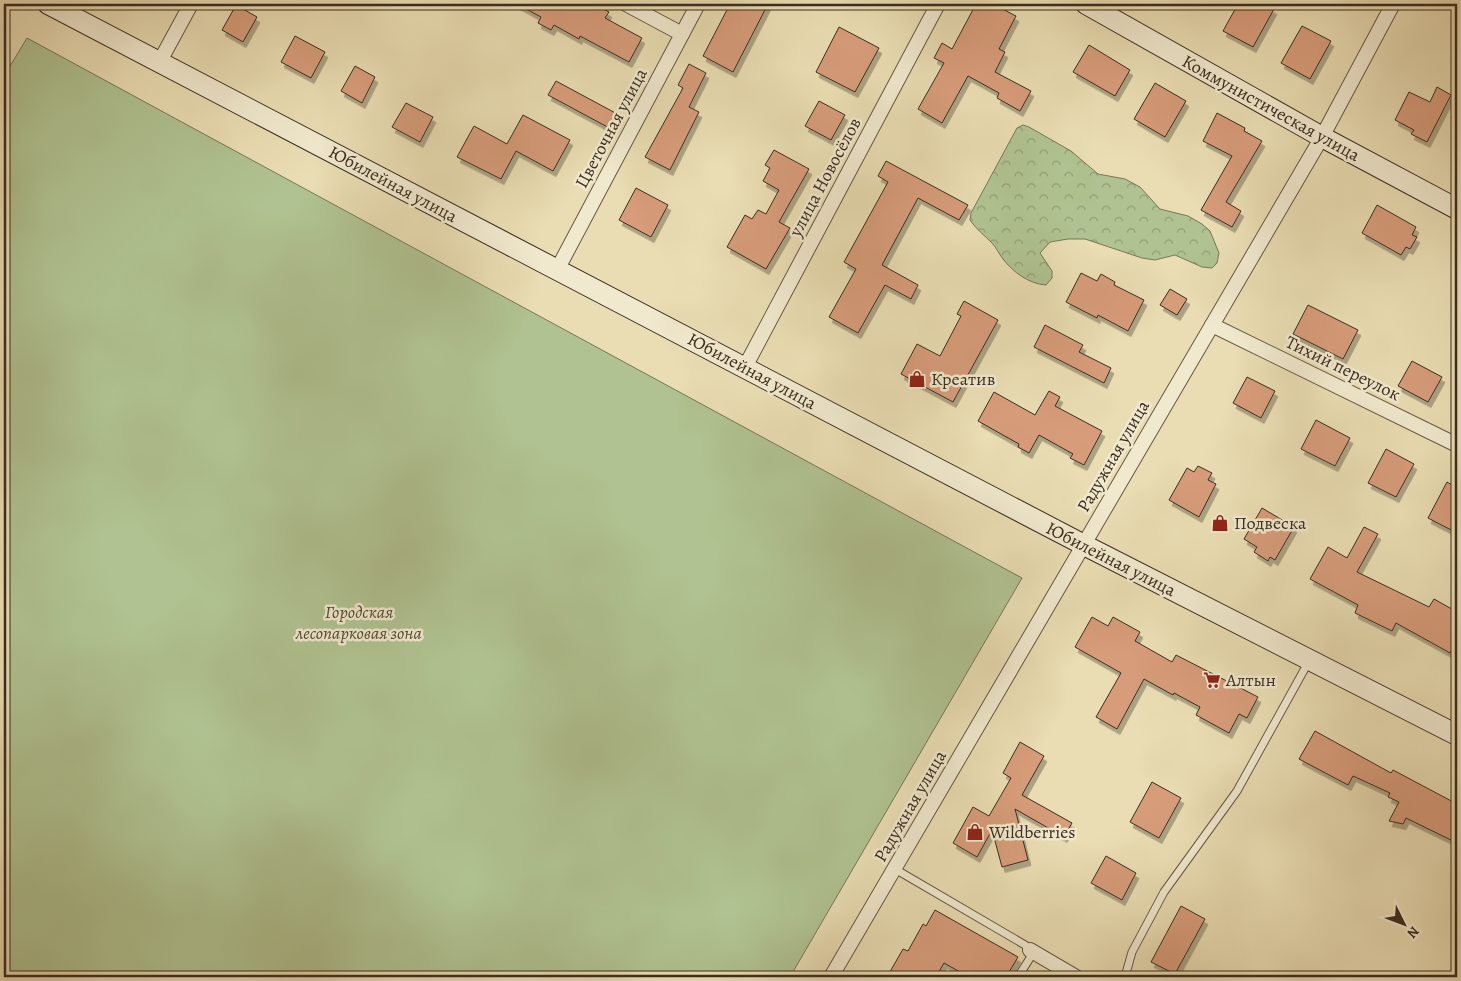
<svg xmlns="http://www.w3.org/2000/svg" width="1461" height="981" font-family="Alegreya,serif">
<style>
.forest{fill:url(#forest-crowns);stroke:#757858}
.garden{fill:#b0c291;stroke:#757858}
.building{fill:#d79c7a;stroke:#3a2d1f;filter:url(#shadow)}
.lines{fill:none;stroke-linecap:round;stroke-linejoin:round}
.lane-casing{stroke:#665944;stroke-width:9}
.street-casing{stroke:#665944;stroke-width:16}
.secondary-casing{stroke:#3a2d1f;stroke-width:22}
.lane{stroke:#f1e9ce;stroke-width:7}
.street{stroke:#f1e9ce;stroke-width:14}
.secondary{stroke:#f1e9ce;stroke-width:20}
.labels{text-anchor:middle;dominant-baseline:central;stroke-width:5;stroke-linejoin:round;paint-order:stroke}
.street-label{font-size:18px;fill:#3a2d1f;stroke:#f1e9ce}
.poi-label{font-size:18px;fill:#3a2d1f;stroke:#f1e9ce;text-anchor:start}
.park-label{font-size:18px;font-style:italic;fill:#524b36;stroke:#f1e9ce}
</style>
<defs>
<pattern id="forest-crowns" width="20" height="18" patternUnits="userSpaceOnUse" patternTransform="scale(1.25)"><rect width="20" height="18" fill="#b0c291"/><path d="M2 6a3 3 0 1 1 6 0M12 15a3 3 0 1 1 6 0" fill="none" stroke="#909e76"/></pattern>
<filter id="shadow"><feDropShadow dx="3" dy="5.5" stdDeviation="0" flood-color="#0004"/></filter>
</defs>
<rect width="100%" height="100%" fill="#eaddb3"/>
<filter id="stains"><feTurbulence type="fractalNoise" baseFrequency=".004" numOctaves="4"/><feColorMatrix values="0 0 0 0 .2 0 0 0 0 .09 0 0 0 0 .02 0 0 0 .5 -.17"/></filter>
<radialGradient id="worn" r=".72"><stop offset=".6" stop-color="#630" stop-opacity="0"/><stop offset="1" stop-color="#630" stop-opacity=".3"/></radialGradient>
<path class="forest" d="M1023 125 1029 127 1071 151 1098 174 1125 179 1140 187 1160 209 1188 216 1202 224 1210 231 1219 253 1217 263 1212 268 1202 267 1175 255 1155 260 1142 258 1085 239H1068L1050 242 1040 253 1052 271V278L1046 285C1029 284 1013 272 1003 259 999 254 996 247 992 243 984 235 976 229 970 220L971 213 1017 128Z"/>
<polygon class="garden" points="27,38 1022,578 790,977 4,977 4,76"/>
<g class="building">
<polygon points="517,4 594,4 609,12 605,18 642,38 629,62 580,36 579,39 554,25 551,30 538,23 541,17"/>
<polygon points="730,4 768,4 733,72 703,56"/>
<polygon points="976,4 983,8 985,4 993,4 1016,16 999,49 1005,52 995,72 1031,91 1020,111 997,98 999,93 968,76 942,123 918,109 944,63 934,58 942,43 952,49"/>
<polygon points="1238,4 1264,4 1274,9 1253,47 1223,31"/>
<polygon points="236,5 257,17 243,42 222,30"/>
<polygon points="1302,26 1331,41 1310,79 1281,63"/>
<polygon points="839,27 879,48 855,92 816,72"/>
<polygon points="295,36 325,52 311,78 281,62"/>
<polygon points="1089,45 1130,70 1115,96 1073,72"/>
<polygon points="689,64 706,73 689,107 699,112 670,170 645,157 683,88 678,85"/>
<polygon points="355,66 375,77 362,103 341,91"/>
<polygon points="556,81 621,116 613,130 548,95"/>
<polygon points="1155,83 1186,101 1165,137 1134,119"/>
<polygon points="1437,87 1451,95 1427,142 1411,134 1414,130 1395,120 1409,92 1430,102"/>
<polygon points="819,101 845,115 831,140 805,126"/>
<polygon points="406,103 433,117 420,142 392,127"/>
<polygon points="1217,113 1245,128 1244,131 1262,141 1226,202 1241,211 1232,227 1201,210 1232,156 1203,141"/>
<polygon points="523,115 570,140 553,171 516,151 501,179 457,157 474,126 507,144"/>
<polygon points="774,150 809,169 779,222 790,228 766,269 727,247 745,215 752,219 758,210 766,214 779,190 763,181 770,168 765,165"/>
<polygon points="886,161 968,205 959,220 918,198 882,265 918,285 911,299 885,285 858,333 829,317 856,269 844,262 888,182 878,176"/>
<polygon points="636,188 668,205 651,237 619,220"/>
<polygon points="1377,205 1416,227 1412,235 1417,237 1410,249 1406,247 1401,255 1362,233"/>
<polygon points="1081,273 1097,281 1101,274 1115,282 1114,285 1144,300 1128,331 1098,315 1097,318 1066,302"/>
<polygon points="1170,289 1187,299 1177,315 1160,305"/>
<polygon points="964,301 998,320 953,402 901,374 917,344 940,356 961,316 957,314"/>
<polygon points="1308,305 1358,330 1343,359 1293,334"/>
<polygon points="1045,325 1083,345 1079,352 1111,368 1104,383 1034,347"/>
<polygon points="1412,361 1442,377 1428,402 1398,386"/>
<polygon points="1247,377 1275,391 1261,418 1233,403"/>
<polygon points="1049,391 1060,397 1055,406 1102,431 1084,465 1070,458 1073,454 1039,435 1029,453 1018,447 1019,444 978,421 994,392 1035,415"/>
<polygon points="1316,420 1350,438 1335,466 1301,449"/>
<polygon points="1386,449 1414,464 1396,497 1368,483"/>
<polygon points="1198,466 1212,473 1208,480 1216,484 1199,517 1169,500 1187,468 1194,472"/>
<polygon points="1447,482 1457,488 1457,533 1428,518"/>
<polygon points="1262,508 1294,527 1275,560 1270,557 1268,561 1254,552 1257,547 1244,539"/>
<polygon points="1364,527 1378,534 1357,572 1429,607 1434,599 1457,612 1457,640 1450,653 1396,623 1392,631 1355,613 1358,605 1310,579 1328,547 1347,558"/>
<polygon points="1092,617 1108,626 1113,617 1140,632 1135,641 1172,662 1176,655 1258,697 1247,718 1239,714 1229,733 1196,715 1200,707 1174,693 1173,695 1144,679 1117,729 1096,717 1121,673 1075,647"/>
<polygon points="1315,731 1391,773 1393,770 1457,804 1457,843 1406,818 1403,824 1389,821 1399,802 1388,797 1390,793 1353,776 1348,785 1299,759"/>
<polygon points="1020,742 1044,756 1022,795 1072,823 1064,837 1015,809 1028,860 1002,867 992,830 977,857 953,843 973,807 989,816 1011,778 1003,773"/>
<polygon points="1152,782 1181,798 1159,838 1130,822"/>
<polygon points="1106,856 1136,873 1122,900 1091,883"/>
<polygon points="1181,906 1205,919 1175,974 1151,962"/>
<polygon points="935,910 1018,957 1006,977 969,977 944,963 936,977 887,977 903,949 908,951 923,924 926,926"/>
</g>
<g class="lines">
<g class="lane-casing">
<g id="lane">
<polyline points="895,869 1025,945 1030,950 1030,958 1018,977"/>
<polyline points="1125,977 1132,952 1164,892 1237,791 1309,661"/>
</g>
</g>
<g class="street-casing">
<g id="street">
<polyline points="626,4 682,34"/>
<polyline points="160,61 191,4"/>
<polyline points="557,270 698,4"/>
<polyline points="1212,325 1457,445"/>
<polyline points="745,367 938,4"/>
<polyline points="1030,950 1076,977"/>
<polyline points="831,977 1322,137 1393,4"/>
</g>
</g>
<g class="secondary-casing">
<g id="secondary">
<polyline points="48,4 1084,545 1457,735"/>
<polyline points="1086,4 1322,137 1457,209"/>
</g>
</g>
<use href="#lane" class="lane"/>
<use href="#street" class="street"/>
<use href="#secondary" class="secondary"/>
</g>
<defs>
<g id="shop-bare" transform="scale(1.35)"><path d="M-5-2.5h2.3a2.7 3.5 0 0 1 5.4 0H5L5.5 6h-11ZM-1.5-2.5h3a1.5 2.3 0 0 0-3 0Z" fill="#8f2418" stroke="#f1e9ce" stroke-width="2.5" paint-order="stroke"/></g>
<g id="supermarket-bare" transform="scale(1.35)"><path d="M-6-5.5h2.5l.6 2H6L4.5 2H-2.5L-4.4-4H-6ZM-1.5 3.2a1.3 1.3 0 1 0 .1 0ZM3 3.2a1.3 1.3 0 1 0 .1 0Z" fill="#8f2418" stroke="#f1e9ce" stroke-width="2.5" paint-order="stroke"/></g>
</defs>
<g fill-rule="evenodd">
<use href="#shop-bare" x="917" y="379"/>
<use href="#shop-bare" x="1220" y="523"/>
<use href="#supermarket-bare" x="1212" y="680"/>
<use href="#shop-bare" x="975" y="832"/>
</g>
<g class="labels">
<g class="street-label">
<text transform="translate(1271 108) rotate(29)">Коммунистическая улица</text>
<text transform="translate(611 128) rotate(-62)">Цветочная улица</text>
<text transform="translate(825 177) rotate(-62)">улица Новосёлов</text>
<text transform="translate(393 184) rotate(28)">Юбилейная улица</text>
<text transform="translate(1343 368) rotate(26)">Тихий переулок</text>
<text transform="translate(752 371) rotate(28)">Юбилейная улица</text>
<text transform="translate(1113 456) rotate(-60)">Радужная улица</text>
<text transform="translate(1111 559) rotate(27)">Юбилейная улица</text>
<text transform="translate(910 806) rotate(-60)">Радужная улица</text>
</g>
<g class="poi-label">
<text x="931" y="379">Креатив</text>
<text x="1234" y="523">Подвеска</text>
<text x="1226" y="680">Алтын</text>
<text x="989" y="832">Wildberries</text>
</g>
<g class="park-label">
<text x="359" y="612">Городская<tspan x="359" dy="21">лесопарковая зона</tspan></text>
</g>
</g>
<rect width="1461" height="981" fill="none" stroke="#eaddb3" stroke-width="20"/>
<rect x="5" y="5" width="1451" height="971" fill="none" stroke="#3a2d1f" stroke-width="2.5"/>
<rect x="10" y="10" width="1441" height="961" fill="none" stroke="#3a2d1f"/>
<g transform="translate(1404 924) rotate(132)" stroke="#f1e9ce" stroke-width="4" paint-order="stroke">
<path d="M0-4L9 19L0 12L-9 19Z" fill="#3a2d1f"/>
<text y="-8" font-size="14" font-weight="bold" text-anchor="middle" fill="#3a2d1f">N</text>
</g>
<rect width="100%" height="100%" filter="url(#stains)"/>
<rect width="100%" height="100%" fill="url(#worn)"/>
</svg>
